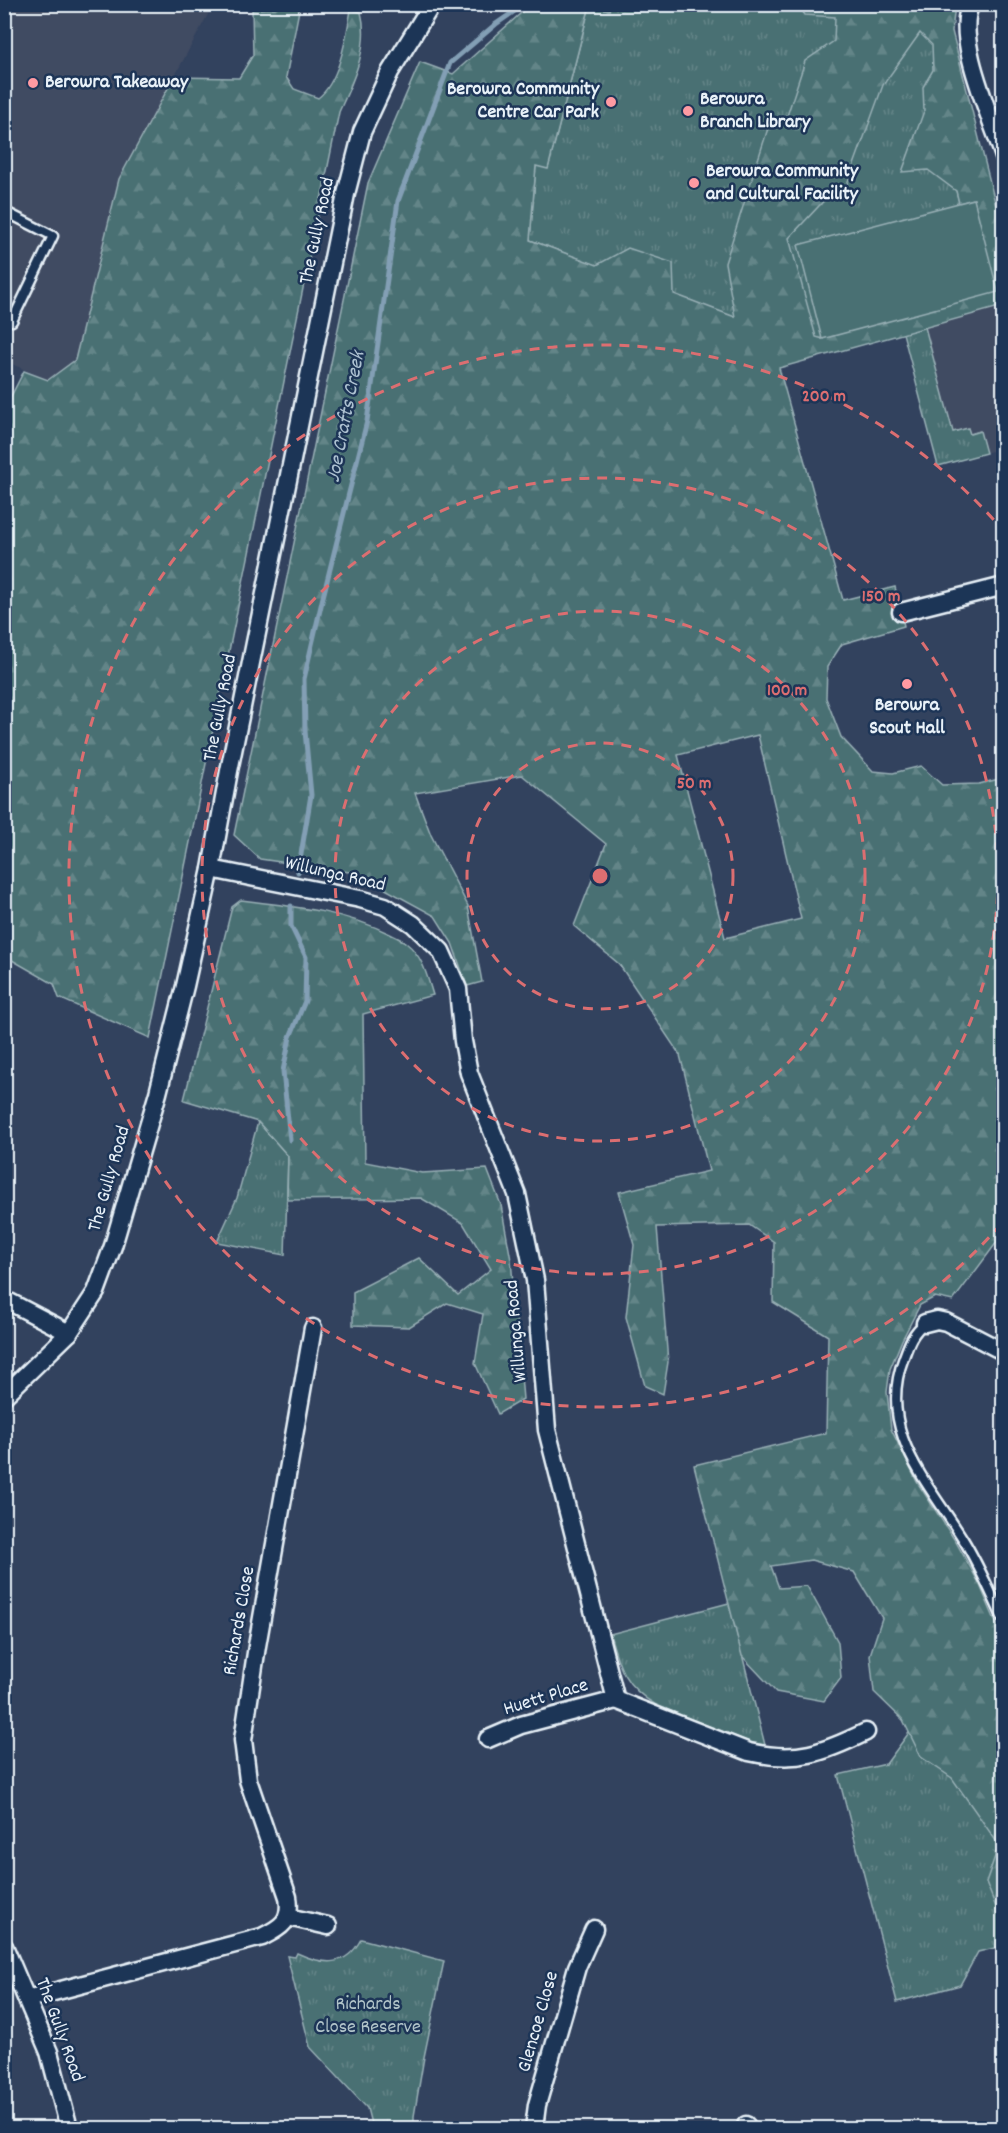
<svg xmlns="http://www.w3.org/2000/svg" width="1008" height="2133" font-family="Dekko,sans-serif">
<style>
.built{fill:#414b62}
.grass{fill:url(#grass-tufts);stroke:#99b0b6;stroke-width:1.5}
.forest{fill:url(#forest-firs);stroke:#99b0b6;stroke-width:1.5;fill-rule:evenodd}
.pitch{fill:#4a7073;stroke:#99b0b6;stroke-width:1.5}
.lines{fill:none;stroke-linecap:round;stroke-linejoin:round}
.stream{stroke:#839fb5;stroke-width:5}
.service-casing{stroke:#e8f1f8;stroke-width:13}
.minor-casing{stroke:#e8f1f8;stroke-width:21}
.service{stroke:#1d3557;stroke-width:8}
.minor{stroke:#1d3557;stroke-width:16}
.ring{fill:none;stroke:#dc6e71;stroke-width:3;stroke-dasharray:10 8}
.poi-dot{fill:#ff9aa2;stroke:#1d3557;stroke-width:2}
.labels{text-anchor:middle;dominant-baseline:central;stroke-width:5;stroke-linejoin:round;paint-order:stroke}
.poi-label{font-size:20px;font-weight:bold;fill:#e8f1f8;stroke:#1d3557;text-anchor:start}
.street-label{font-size:20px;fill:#e8f1f8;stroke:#1d3557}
.park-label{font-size:20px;fill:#b1c4c9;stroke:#1d3557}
.water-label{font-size:21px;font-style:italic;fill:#adc1d1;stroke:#1d3557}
.centre{fill:#dc6e71;stroke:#1d3557;stroke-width:3}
.ring-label{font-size:18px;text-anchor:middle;font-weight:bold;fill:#dc6e71;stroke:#1d3557;stroke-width:5;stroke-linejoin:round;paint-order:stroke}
</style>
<defs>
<pattern id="grass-tufts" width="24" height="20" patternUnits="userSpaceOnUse" patternTransform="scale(1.5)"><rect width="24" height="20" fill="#4a7073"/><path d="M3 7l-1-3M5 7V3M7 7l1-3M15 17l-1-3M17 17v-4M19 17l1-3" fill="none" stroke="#648588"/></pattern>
<pattern id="forest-firs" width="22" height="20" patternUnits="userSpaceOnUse" patternTransform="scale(1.5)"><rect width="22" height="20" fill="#4a7073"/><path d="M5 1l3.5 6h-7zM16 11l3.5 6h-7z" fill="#648588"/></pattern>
</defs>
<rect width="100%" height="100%" fill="#32425e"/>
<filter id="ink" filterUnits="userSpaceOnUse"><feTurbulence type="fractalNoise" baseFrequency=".0167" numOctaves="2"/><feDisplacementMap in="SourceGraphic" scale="12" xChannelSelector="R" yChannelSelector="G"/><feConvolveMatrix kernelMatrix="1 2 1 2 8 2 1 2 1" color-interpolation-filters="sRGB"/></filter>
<g filter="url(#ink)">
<g class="built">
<polygon points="14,5 213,5 119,179 75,360 48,380 5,361 4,20"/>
<polygon points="1003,306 1003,448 938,466 903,333"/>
</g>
<g class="grass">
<polygon points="611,4 938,5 948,158 959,202 974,199 998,292 822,339 736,318 530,240 536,165 548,168 590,5 609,10"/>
<polygon points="925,327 953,432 968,428 970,434 980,431 986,453 938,466 903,333"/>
<polygon points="258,1122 288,1156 285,1255 217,1242 237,1198"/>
<path d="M729 1603 765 1745 749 1742 656 1705C624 1686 619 1668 610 1634Z"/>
<polygon points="930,1704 1003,1818 1003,1946 978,1952 960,1985 897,2002 838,1775 886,1764"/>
<path d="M361 1939 444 1961 424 2057 414 2116V2128H372L367 2108 310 2047 287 1956 295 1957 297 1953C323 1965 346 1968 361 1939Z"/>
</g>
<g class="forest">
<path d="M300 5 286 77 294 89 318 98C340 81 346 37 351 10L361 12C370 47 353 81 339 112L150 1038 59 998 54 984 5 956V408L24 371 48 380 75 360 119 179 174 77 239 78 253 55 252 10Z"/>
<path d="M530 5H611L609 10 590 5 548 169 536 166 530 240 597 265 628 248 673 263 674 294 735 317 725 263 770 122 787 116 805 61 834 41 835 17 805 15 798 5H955L952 31 1003 234V306L779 368 843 600 895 587 904 626 842 644 827 667 826 698 841 737 873 771 893 773 921 766 942 785 979 784 1003 778V1234L953 1301 935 1297 920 1305 902 1340 890 1369 887 1392 891 1429 917 1482 956 1542 979 1583 1003 1639V1925L986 1882 999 1845 952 1778 921 1757 903 1720 874 1692 870 1655 882 1618 854 1572 811 1560 771 1566 779 1588 807 1586 838 1642 841 1678 824 1701 776 1692 742 1656 694 1465 826 1433 828 1336 773 1302 774 1242 749 1225 657 1227 668 1362 663 1394 645 1386 626 1317 634 1245 619 1192 709 1171 680 1055 619 964 574 926 606 844 522 775 415 793 431 835 468 906 482 982 467 986 452 943 435 916 356 873 260 859 234 835 368 183 420 62 453 74ZM920 33 932 45 933 70 923 87 924 111 902 172 928 170 956 191 959 203 974 199 823 339 816 337 789 238 833 191 846 187 883 85ZM758 735 801 919 725 938 678 755Z"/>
<path d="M241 900C291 906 344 911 390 934 395 937 402 939 406 943 423 956 427 976 433 995L363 1014 365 1162 422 1173 487 1169 501 1205 511 1260 523 1399 498 1414 475 1363 483 1314 447 1303 409 1327 353 1325V1292L419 1258 458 1295 491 1269 463 1223 421 1198 287 1200 288 1156 258 1122 184 1100 232 907Z"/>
</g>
<polygon class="pitch" points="974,199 998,292 822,339 798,245"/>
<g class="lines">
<g class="stream">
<polyline points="298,872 311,795 305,731 304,679 323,597 367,421 398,201 450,63 496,24 522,6"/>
<polyline points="290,1140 283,1071 290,1037 305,1001 306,957 291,926 291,906"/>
</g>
<g class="service-casing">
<g id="service">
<polyline points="4,211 53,236 12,321 4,317"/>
<path d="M925 1323C913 1332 909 1343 904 1357 876 1430 927 1481 963 1539 979 1565 991 1594 1004 1621"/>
</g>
</g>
<g class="minor-casing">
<g id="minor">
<path d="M971 4C953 37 993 121 1004 157"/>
<polyline points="901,612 1004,586"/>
<path d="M211 869 360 899 385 906 413 924 441 951 458 989 463 1041 469 1073 517 1194 535 1280 547 1430 616 1700 749 1752C797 1763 823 1753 866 1732"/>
<polyline points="4,1299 69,1333"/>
<polyline points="925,1323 937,1320 946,1322 1004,1352"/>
<polyline points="4,1396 69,1333 96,1292 113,1246 158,1093 185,986 211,869 229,771 346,194 362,132 390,72 432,4"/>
<polyline points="488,1739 521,1725 616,1700"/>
<polyline points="288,1917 328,1926"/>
<polyline points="4,1946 49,2052 69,2128"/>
<path d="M27 1999 262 1937C282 1927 292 1921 288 1897L248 1780 243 1740 257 1646 313 1328"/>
<polyline points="746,2125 748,2128"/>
<polyline points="534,2128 537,2105 577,1967 594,1929"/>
</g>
</g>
<use href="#service" class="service"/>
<use href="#minor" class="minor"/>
</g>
</g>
<g class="ring">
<circle cx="600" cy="876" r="133"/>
<circle cx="600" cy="876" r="265"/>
<circle cx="600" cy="876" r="398"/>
<path d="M1001 1224A531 531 0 1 1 1001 528"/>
</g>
<g class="poi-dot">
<circle cx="33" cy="83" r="6"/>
<circle cx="611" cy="102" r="6"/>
<circle cx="688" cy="111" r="6"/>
<circle cx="694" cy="183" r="6"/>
<circle cx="907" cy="684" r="6"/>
</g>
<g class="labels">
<g class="poi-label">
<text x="45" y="83">Berowra Takeaway</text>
<text x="599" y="90" text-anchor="end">Berowra Community<tspan x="599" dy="23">Centre Car Park</tspan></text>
<text x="700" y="100">Berowra<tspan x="700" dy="23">Branch Library</tspan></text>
<text x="706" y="172">Berowra Community<tspan x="706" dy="23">and Cultural Facility</tspan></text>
<text x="907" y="706" text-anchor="middle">Berowra<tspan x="907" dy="23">Scout Hall</tspan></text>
</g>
<g class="street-label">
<text transform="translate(318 231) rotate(-78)">The Gully Road</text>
<text transform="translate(221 708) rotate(-79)">The Gully Road</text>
<text transform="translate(335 875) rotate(13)">Willunga Road</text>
<text transform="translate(110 1179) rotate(-74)">The Gully Road</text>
<text transform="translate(517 1331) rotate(-95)">Willunga Road</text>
<text transform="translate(240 1621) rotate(-80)">Richards Close</text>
<text transform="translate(546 1698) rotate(-17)">Huett Place</text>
<text transform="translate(539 2022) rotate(-74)">Glencoe Close</text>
<text transform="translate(59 2030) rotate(70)">The Gully Road</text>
</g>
<g class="park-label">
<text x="368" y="2005">Richards<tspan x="368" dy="23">Close Reserve</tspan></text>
</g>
<g class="water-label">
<text transform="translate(347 417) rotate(-79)">Joe Crafts Creek</text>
</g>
</g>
<circle cx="600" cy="876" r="9" class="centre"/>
<g class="ring-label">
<text x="824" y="401">200 m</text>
<text x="881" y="601">150 m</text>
<text x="787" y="695">100 m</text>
<text x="694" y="788">50 m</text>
</g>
<rect width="1008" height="2133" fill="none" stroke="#1d3557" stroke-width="24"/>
<rect x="12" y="12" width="984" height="2109" fill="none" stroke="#e8f1f8" stroke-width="2" filter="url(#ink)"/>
</svg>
